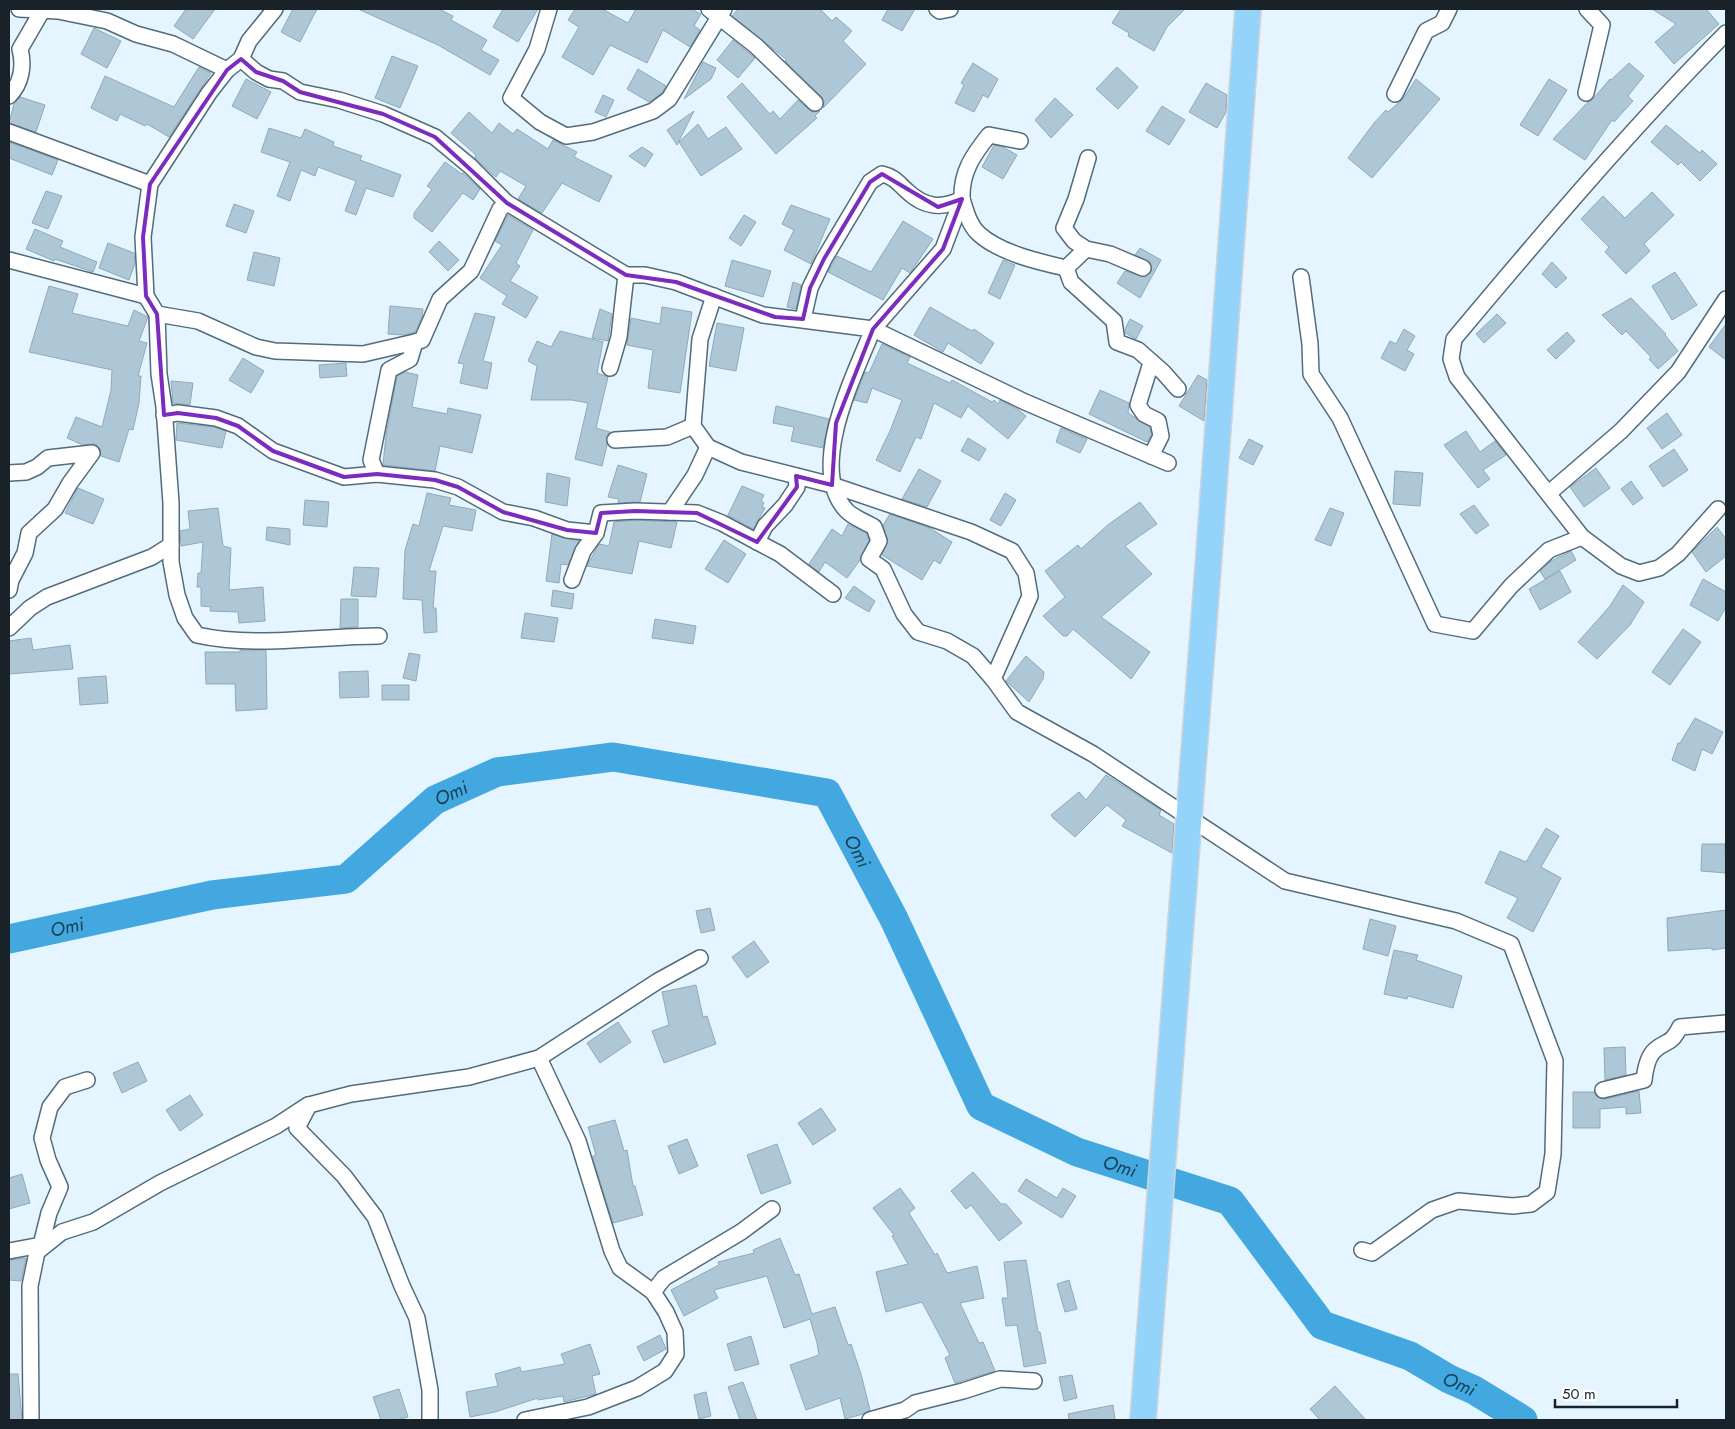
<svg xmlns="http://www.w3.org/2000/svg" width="1735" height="1429" font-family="Jost,sans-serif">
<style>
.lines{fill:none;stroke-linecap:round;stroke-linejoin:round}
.river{stroke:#43a8df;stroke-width:29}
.building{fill:#aec7d7;stroke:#90a8b8}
.minor-casing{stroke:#546b79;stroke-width:18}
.trunk-casing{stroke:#d1d3d4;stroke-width:28}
.minor{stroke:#fff;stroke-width:15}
.trunk{stroke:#94d4fa;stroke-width:25}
.marked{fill:none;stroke:#7b2cbf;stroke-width:4;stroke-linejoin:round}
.labels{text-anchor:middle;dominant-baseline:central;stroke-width:4.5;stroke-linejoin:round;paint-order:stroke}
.water-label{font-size:19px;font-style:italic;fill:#164057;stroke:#fff}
</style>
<rect width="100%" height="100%" fill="#e5f5ff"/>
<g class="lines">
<path class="river" id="s1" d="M9 939 212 895 346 879 435 800 497 772 613 757 827 793 894 919 981 1106 1077 1152 1230 1201 1322 1325 1410 1356 1449 1379 1474 1390 1523 1420"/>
</g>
<g class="building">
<polygon points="186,9 215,9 193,39 174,26"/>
<polygon points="293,9 317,9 300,42 281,32"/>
<polygon points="358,9 439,9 453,16 451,20 487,40 481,50 499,60 490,75 438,45"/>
<polygon points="503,9 538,9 518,42 493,27"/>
<polygon points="575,9 602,9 628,23 636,9 691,9 701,14 694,26 700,30 690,47 663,30 647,63 610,45 593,75 562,57 579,27 568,20"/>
<polygon points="738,9 820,9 832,21 836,17 852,31 843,41 866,64 823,108 824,101 822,97 785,61 787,60 732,16"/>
<polygon points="888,9 915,9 902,31 882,20"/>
<polygon points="1121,9 1185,9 1167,27 1154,51 1128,36 1129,33 1112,23"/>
<polygon points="1652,9 1706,9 1719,24 1674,64 1655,42 1676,24"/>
<polygon points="94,28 121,41 107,68 81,54"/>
<polygon points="733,40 755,58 738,78 717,60"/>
<polygon points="392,56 418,66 400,108 375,98"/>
<polygon points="703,62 716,68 711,79 684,99"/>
<polygon points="973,63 998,79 988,98 983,95 974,112 955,103 964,85 961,83"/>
<polygon points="1629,63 1644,76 1628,96 1633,101 1614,122 1612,120 1585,160 1553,139 1588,102 1592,100 1610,79 1611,80"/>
<polygon points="199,67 211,73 169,137 147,124 145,126 120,114 117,121 91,108 105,76 174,107"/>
<polygon points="1117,67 1138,87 1118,109 1096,89"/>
<polygon points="638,69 666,86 662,93 649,102 627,89"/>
<polygon points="246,79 271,92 257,119 232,106"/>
<polygon points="1416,79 1440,99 1372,178 1348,158 1374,123 1386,110 1388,112 1403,99"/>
<polygon points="1549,79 1567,90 1538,136 1520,125"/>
<polygon points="742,83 770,114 773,111 780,119 798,100 812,112 820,111 815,116 817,118 776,154 727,97"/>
<polygon points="1206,83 1227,95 1226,112 1217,128 1189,112"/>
<polygon points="603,95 614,100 606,117 595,112"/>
<polygon points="20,97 45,105 36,132 9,123 14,104"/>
<polygon points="1055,98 1073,115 1051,138 1035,120"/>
<polygon points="1162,106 1185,120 1169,145 1146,131"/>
<polygon points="694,111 677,145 667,130"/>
<polygon points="469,112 492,133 499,123 513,134 517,129 548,149 553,140 577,152 574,157 612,176 599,202 562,183 542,213 518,199 526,186 500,171 496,177 492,174 475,158 476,155 451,133"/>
<polygon points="698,124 708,139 726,127 742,149 701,176 679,142"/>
<polygon points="1666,125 1700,153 1702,150 1717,164 1700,181 1681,162 1678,165 1651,142"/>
<polygon points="269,128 301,138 305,129 334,142 333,146 362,156 360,160 401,175 393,197 366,188 356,215 345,211 356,181 318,167 315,176 301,170 290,201 277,196 290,162 261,152"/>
<polygon points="9,142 58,160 52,175 9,158"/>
<polygon points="994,145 1003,147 1017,155 1003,179 982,167"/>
<polygon points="642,147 653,154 645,167 629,156"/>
<polygon points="445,162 462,174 463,173 480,189 473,200 463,193 432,232 414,218 414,213 432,189 427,186"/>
<polygon points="46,191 62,196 48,229 32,223"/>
<polygon points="1652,192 1674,215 1644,244 1650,251 1626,274 1605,252 1609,247 1581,219 1603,196 1625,218"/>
<polygon points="234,204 254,211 246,233 226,226"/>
<polygon points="791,205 830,219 811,264 784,250 794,230 782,224"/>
<polygon points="508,215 533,230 516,263 520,266 510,281 538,297 526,318 502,304 507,296 480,278 502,245 495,241"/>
<polygon points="744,215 756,222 741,246 729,238"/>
<polygon points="903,221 933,239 910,273 902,268 883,300 828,272 837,256 871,272"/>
<polygon points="35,229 63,241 60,247 97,262 93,272 55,259 54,261 26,249"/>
<polygon points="439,241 459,260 448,271 429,252"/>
<polygon points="108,243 134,253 135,263 129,280 99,268"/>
<polygon points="1140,248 1161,260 1140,298 1117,283 1125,271 1144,277 1151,272 1150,262 1135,255"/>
<polygon points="254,252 280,258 274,286 247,280"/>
<polygon points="732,260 771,271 763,297 725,286"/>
<polygon points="1003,260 1015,265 1000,299 988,293"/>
<polygon points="1552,262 1567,278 1556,288 1542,274"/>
<polygon points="1675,272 1697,305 1672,320 1652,286"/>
<polygon points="793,282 801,285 796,309 787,307"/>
<polygon points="49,286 78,294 72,313 128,326 134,310 148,317 139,341 147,343 138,376 141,376 139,403 133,430 129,429 119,462 101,456 100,449 96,444 83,445 67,438 76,417 102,427 111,390 112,370 29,352"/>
<polygon points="1631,298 1666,334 1665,335 1678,351 1658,369 1649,359 1651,357 1626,331 1622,335 1602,315"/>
<polygon points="390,306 423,309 422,317 415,332 404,335 388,334"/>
<polygon points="662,307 692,312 680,393 648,388 653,350 627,345 631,318 660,324"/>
<polygon points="930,307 972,331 974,329 994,343 981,364 948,343 943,352 914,335"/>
<polygon points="600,309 612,314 608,341 592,338"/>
<polygon points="475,313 495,317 483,361 492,363 487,389 460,383 464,364 458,363"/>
<polygon points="1497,314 1506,323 1484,343 1476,334"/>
<polygon points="1130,319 1143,326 1136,339 1125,333 1125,329"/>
<polygon points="717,323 744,328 736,371 709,366"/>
<polygon points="1726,324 1726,360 1709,347"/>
<polygon points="1404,329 1415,336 1407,350 1414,354 1405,371 1381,358 1390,341 1396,344"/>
<polygon points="560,331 603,342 597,373 608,377 596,428 610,432 606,436 607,445 602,466 575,459 588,403 572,400 531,400 537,366 528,361 537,341 551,347"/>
<polygon points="1567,332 1575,341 1556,359 1547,350"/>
<polygon points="882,344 910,357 907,363 950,383 952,380 992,402 994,400 998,404 1000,400 1017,409 1026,416 1008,439 968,406 961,418 934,403 921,439 916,437 900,472 876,460 890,431 902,400 872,388 867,403 854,400 865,372 869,373"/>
<polygon points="243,358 264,371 251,393 229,380"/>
<polygon points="346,363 347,376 320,378 319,365"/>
<polygon points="405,372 418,375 412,407 447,414 448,408 481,415 472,453 440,446 435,471 383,465 386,435 397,376"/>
<polygon points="1198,375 1207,380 1204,421 1179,406"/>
<polygon points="171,381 193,383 190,405 173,403"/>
<polygon points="1100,390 1129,403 1128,413 1150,427 1151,435 1147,442 1089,414"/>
<polygon points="776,406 829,419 823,448 791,441 794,427 773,423"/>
<polygon points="1667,413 1682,435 1662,449 1647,428"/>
<polygon points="177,423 214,427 226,431 222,448 176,440"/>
<polygon points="1061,428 1087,439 1080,453 1056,442"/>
<polygon points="1466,431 1480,452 1495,441 1506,455 1483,470 1490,479 1478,488 1444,445"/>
<polygon points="968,438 986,449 979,461 961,451"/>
<polygon points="1249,439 1263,446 1253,465 1239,458"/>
<polygon points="1674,449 1688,470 1663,487 1649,466"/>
<polygon points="618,465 647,474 640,502 618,503 619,499 608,497"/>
<polygon points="1596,468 1610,488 1584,507 1570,487"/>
<polygon points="919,469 941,481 927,507 902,499"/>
<polygon points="1395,471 1423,473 1420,506 1393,504"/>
<polygon points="547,473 570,478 567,506 545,502"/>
<polygon points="1631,481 1643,498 1633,505 1621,489"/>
<polygon points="742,486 764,495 761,501 764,503 762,507 765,508 753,529 728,515"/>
<polygon points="78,488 104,499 93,524 65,513"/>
<polygon points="427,493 451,498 449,505 476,510 472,531 443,526 429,571 436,571 433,608 436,608 437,632 424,633 422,600 403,599 405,550 413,524 419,526"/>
<polygon points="1005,493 1016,500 1001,526 990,520"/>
<polygon points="305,500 329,502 327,527 303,525"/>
<polygon points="1140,502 1157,524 1125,546 1152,574 1101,617 1150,652 1131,679 1073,629 1067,636 1063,636 1043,616 1065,597 1045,571 1078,545 1081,549 1109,524"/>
<polygon points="1474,505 1489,525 1476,534 1460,514"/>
<polygon points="218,508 223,546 231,548 229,590 263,587 265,621 239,623 238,612 210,611 211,607 201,606 201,587 197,587 198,573 201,573 203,542 181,546 180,531 190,529 188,511"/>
<polygon points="1330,508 1344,513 1331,546 1315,540"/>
<polygon points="890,514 930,528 952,542 940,564 934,560 922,580 882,555 888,541 883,525"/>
<polygon points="635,520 677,522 671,548 639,541 632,574 587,566 599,544 609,546 614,522"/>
<polygon points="848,524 866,533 869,540 860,560 847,578 825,562 819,572 809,564 832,529 842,536"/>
<polygon points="267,527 290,529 290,545 266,540"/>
<polygon points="1717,527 1726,539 1726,556 1706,572 1692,552"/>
<polygon points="552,534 579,541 568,565 561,564 559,583 546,581"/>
<polygon points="724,540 746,554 728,583 705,569"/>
<polygon points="1571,551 1576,560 1545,579 1540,571 1551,561"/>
<polygon points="354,567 379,568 376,597 351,596"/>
<polygon points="1560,571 1571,592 1540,610 1529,589"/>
<polygon points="1703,579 1726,592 1726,607 1718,621 1690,605"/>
<polygon points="1623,585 1644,602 1630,625 1597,659 1578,642 1610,606"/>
<polygon points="854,586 875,601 869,612 845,598"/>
<polygon points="553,590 574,594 572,609 551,606"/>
<polygon points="341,599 358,599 358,627 340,628"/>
<polygon points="525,613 558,618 554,642 521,638"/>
<polygon points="655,619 696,626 693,644 652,638"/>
<polygon points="1683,629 1701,642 1670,685 1652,672"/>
<polygon points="31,638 33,650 70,645 73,669 9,674 9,641"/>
<polygon points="240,650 266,650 267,709 236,711 235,684 206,684 205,652 240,652"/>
<polygon points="409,653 420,655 416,681 403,678"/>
<polygon points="1026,656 1044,672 1043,679 1029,702 1006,681"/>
<polygon points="368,671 369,697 340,698 339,672"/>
<polygon points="106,676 108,703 80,705 78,678"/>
<rect x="382" y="685" width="27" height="15"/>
<polygon points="1695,718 1723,732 1712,754 1702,749 1695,771 1672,760 1678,743 1680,743"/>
<polygon points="1106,775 1161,810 1159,815 1174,824 1172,853 1122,826 1126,820 1107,805 1075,837 1053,818 1051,815 1079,792 1086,800"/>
<polygon points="1546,828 1559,836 1541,867 1561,878 1533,932 1507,918 1518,898 1485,883 1500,851 1526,862"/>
<polygon points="1702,844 1725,844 1726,873 1701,871"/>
<polygon points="710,908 715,930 701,933 696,911"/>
<polygon points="1726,910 1726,948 1712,950 1712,948 1668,951 1667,918"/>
<polygon points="1370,919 1396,926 1388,956 1363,949"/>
<polygon points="754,941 769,962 747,978 732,957"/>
<polygon points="1394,950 1418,955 1416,960 1462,976 1453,1008 1408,996 1407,999 1384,994"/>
<polygon points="696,985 703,1017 707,1016 716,1044 664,1063 652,1031 669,1025 662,992"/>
<polygon points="618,1022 631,1042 600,1063 587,1043"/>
<polygon points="1625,1047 1626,1075 1605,1080 1604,1048"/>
<polygon points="138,1062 147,1081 122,1093 113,1073"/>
<polygon points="1639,1091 1641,1113 1626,1114 1626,1107 1600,1109 1600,1128 1573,1128 1573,1092 1594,1092 1597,1097 1605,1099"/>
<polygon points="190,1095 203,1115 180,1131 166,1110"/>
<polygon points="821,1108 836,1130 813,1145 798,1123"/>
<polygon points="615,1120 624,1151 627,1150 633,1186 635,1186 643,1215 613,1223 593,1159 593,1156 596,1155 588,1127"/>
<polygon points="687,1139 698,1166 679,1174 668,1146"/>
<polygon points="777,1144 791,1183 761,1194 747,1155"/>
<polygon points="973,1172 1001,1204 1006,1204 1022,1223 999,1241 971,1205 966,1209 951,1191"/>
<polygon points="22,1174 30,1203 9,1209 9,1178"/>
<polygon points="1026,1179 1057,1198 1063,1188 1076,1196 1062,1218 1018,1191"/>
<polygon points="900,1188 915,1208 909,1213 935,1255 937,1253 947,1273 977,1266 984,1298 960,1303 979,1343 983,1342 995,1371 955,1383 945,1358 950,1355 922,1302 886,1312 876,1272 908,1264 892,1236 894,1235 873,1208"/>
<polygon points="780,1238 795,1275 799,1274 812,1314 835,1307 848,1345 851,1344 861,1374 870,1410 863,1414 845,1419 840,1398 806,1410 790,1365 819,1355 817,1343 810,1319 784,1328 767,1276 714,1290 718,1298 684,1316 671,1290 719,1265 718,1262 754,1253 753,1250"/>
<polygon points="26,1258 21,1281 9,1280 9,1260"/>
<polygon points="1026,1260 1038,1332 1040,1332 1046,1363 1024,1367 1017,1325 1006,1326 1002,1298 1008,1298 1004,1262"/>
<polygon points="1069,1280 1077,1309 1065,1312 1057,1284"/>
<polygon points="660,1335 666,1349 644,1361 637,1347"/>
<polygon points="751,1336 759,1364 735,1371 727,1344"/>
<polygon points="590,1344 600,1374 592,1376 596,1394 564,1402 563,1396 538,1400 538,1398 495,1412 470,1417 466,1392 498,1386 495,1374 520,1367 521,1372 565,1364 561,1354"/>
<polygon points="9,1374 18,1374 22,1420 9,1420"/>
<polygon points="1072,1375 1077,1398 1064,1401 1059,1377"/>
<polygon points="743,1382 757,1420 740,1420 728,1387"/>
<polygon points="1335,1386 1366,1420 1320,1420 1310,1409"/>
<polygon points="399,1389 408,1417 397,1420 381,1420 373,1397"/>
<polygon points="706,1392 711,1416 699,1419 694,1395"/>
<polygon points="1113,1405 1115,1420 1069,1420 1068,1414"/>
</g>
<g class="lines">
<g class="minor-casing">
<g id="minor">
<polyline points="19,9 58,11 107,21 136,34 173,44 227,70"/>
<path d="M275 9 249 41 241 59 227 70 209 93 150 184 143 237 146 296 157 314 159 374 164 407 171 503V562L177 595 185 618 197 635C255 648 319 636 379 636"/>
<polyline points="549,9 537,49 511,98 540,122 566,136 593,132 653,111 669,99 724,9"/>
<polyline points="709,9 756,46 815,103"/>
<polyline points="937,9 940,11 950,9"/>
<path d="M241 59 256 72 269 79 283 81 300 92 339 100 383 114 435 137 470 166 507 203 626 275H645L676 282 763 315 873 329C855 374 806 469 847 511 854 518 866 522 874 527L879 541 869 559 883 569 904 614 918 632 947 641 973 656 993 679"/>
<polyline points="1586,93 1602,25 1587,9"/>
<polyline points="1395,94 1426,31 1442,23 1449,9"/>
<path d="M9 96C22 83 24 65 20 49L42 11"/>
<polyline points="9,132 150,184"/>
<polyline points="1088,158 1076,199 1064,228 1074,241 1086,249 1110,254 1143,268"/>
<polyline points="962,199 943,249 873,329 1025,402 1168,463"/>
<path d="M962 199C966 211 969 225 979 234 1000 253 1039 262 1066 268"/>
<polyline points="1086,249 1066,268 1071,282 1114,321 1117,342 1138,350 1163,372 1178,389"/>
<polyline points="9,260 146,296"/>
<polyline points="1301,277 1310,344 1311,374 1340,418 1435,624 1473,631 1511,586 1549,550 1582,537"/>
<polyline points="714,296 700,339 693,426 708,447 741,462 832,485 971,532 1012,551 1026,573 1030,596 993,679 1017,712 1093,754 1285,881 1456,921 1511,944 1555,1061 1553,1154 1547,1192 1531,1204 1513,1206 1458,1201 1432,1210 1372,1253 1362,1250"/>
<polyline points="157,314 198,321 256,347 275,351 363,354 415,342 422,340 440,299 471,271 500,209 507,203"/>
<path d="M803 319 810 288 824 259 870 182 882 174C895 177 898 183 907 191 925 208 942 209 962 199 961 172 973 155 989 135L1020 141"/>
<polyline points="1151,363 1138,405 1144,414 1158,421 1161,436 1151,456"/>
<polyline points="610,368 619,337 626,275"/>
<polyline points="164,415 178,413 216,418 238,426 273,451 344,477 377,474 435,480 458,487 503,512 534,518 567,530 596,533"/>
<polyline points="615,440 667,437 693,426"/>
<polyline points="9,473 26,472 37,467 48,458 92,453 70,483 55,509 29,533 25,553 11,580 9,590"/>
<polyline points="377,474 371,460 389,370 410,359 415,342"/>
<polyline points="1549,493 1621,431 1678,372 1726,299"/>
<path d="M1718 509 1678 554 1659 568 1639 573 1621 566 1582 537 1457 377 1451 359 1454 339C1542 234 1630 130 1726 33"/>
<polyline points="670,512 695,475 708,447"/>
<polyline points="757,542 765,526 785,505 797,487 796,476"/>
<polyline points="572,580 583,551 596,533 601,513 635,511 697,513 722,523 780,554 833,594"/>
<polyline points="9,628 30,608 47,597 152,557 171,545"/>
<path d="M1603 1090 1644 1080C1645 1071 1647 1057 1655 1050 1668 1039 1670 1046 1680 1027L1726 1023"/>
<polyline points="9,1251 41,1245 49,1213 60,1187 48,1160 42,1138 50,1107 65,1087 87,1080"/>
<polyline points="653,1292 664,1278 741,1232 772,1209"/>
<polyline points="31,1420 30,1286 37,1252 62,1232 93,1222 160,1183 276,1126 308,1105"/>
<polyline points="430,1420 430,1390 417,1318 402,1286 375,1217 344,1176 297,1128 309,1105 351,1094 469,1077 539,1058 658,981 700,958"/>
<polyline points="525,1420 588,1407 637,1388 665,1371 676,1354 675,1332 666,1312 653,1292 620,1268 612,1251 578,1141 539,1058"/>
<polyline points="870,1420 905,1410 915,1403 963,1391 1000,1379 1034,1381"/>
</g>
</g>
<g class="trunk-casing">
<polyline id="trunk" points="1143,1420 1208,568 1248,9"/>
</g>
<use href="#minor" class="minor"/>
<use href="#trunk" class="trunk"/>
</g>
<path class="marked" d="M241 59 256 72 283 81 300 92 383 114 435 137 507 203 626 275 676 282 775 317 803 319 810 288 824 259 870 182 882 174 938 207 962 199 943 249 873 329 836 423 832 485 796 476 797 487 757 542 697 513 635 511 601 513 596 533 567 530 503 512 458 487 435 480 377 474 344 477 273 451 238 426 216 418 178 413 164 415 157 314 146 296 143 237 150 184 227 70Z"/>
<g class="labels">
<g class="water-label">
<text stroke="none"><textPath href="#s1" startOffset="479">Omi</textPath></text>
<text stroke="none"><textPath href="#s1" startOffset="929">Omi</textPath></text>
<text stroke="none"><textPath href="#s1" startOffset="59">Omi</textPath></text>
<text stroke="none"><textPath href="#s1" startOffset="1364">Omi</textPath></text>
<text stroke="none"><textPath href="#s1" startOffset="1784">Omi</textPath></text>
</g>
</g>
<rect width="1735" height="1429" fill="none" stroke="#192228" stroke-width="20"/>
<path d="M1555 1399v8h122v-8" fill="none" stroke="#192228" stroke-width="2.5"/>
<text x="1562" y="1399" font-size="15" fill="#192228" stroke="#ffffff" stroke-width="4" paint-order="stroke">50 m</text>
</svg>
